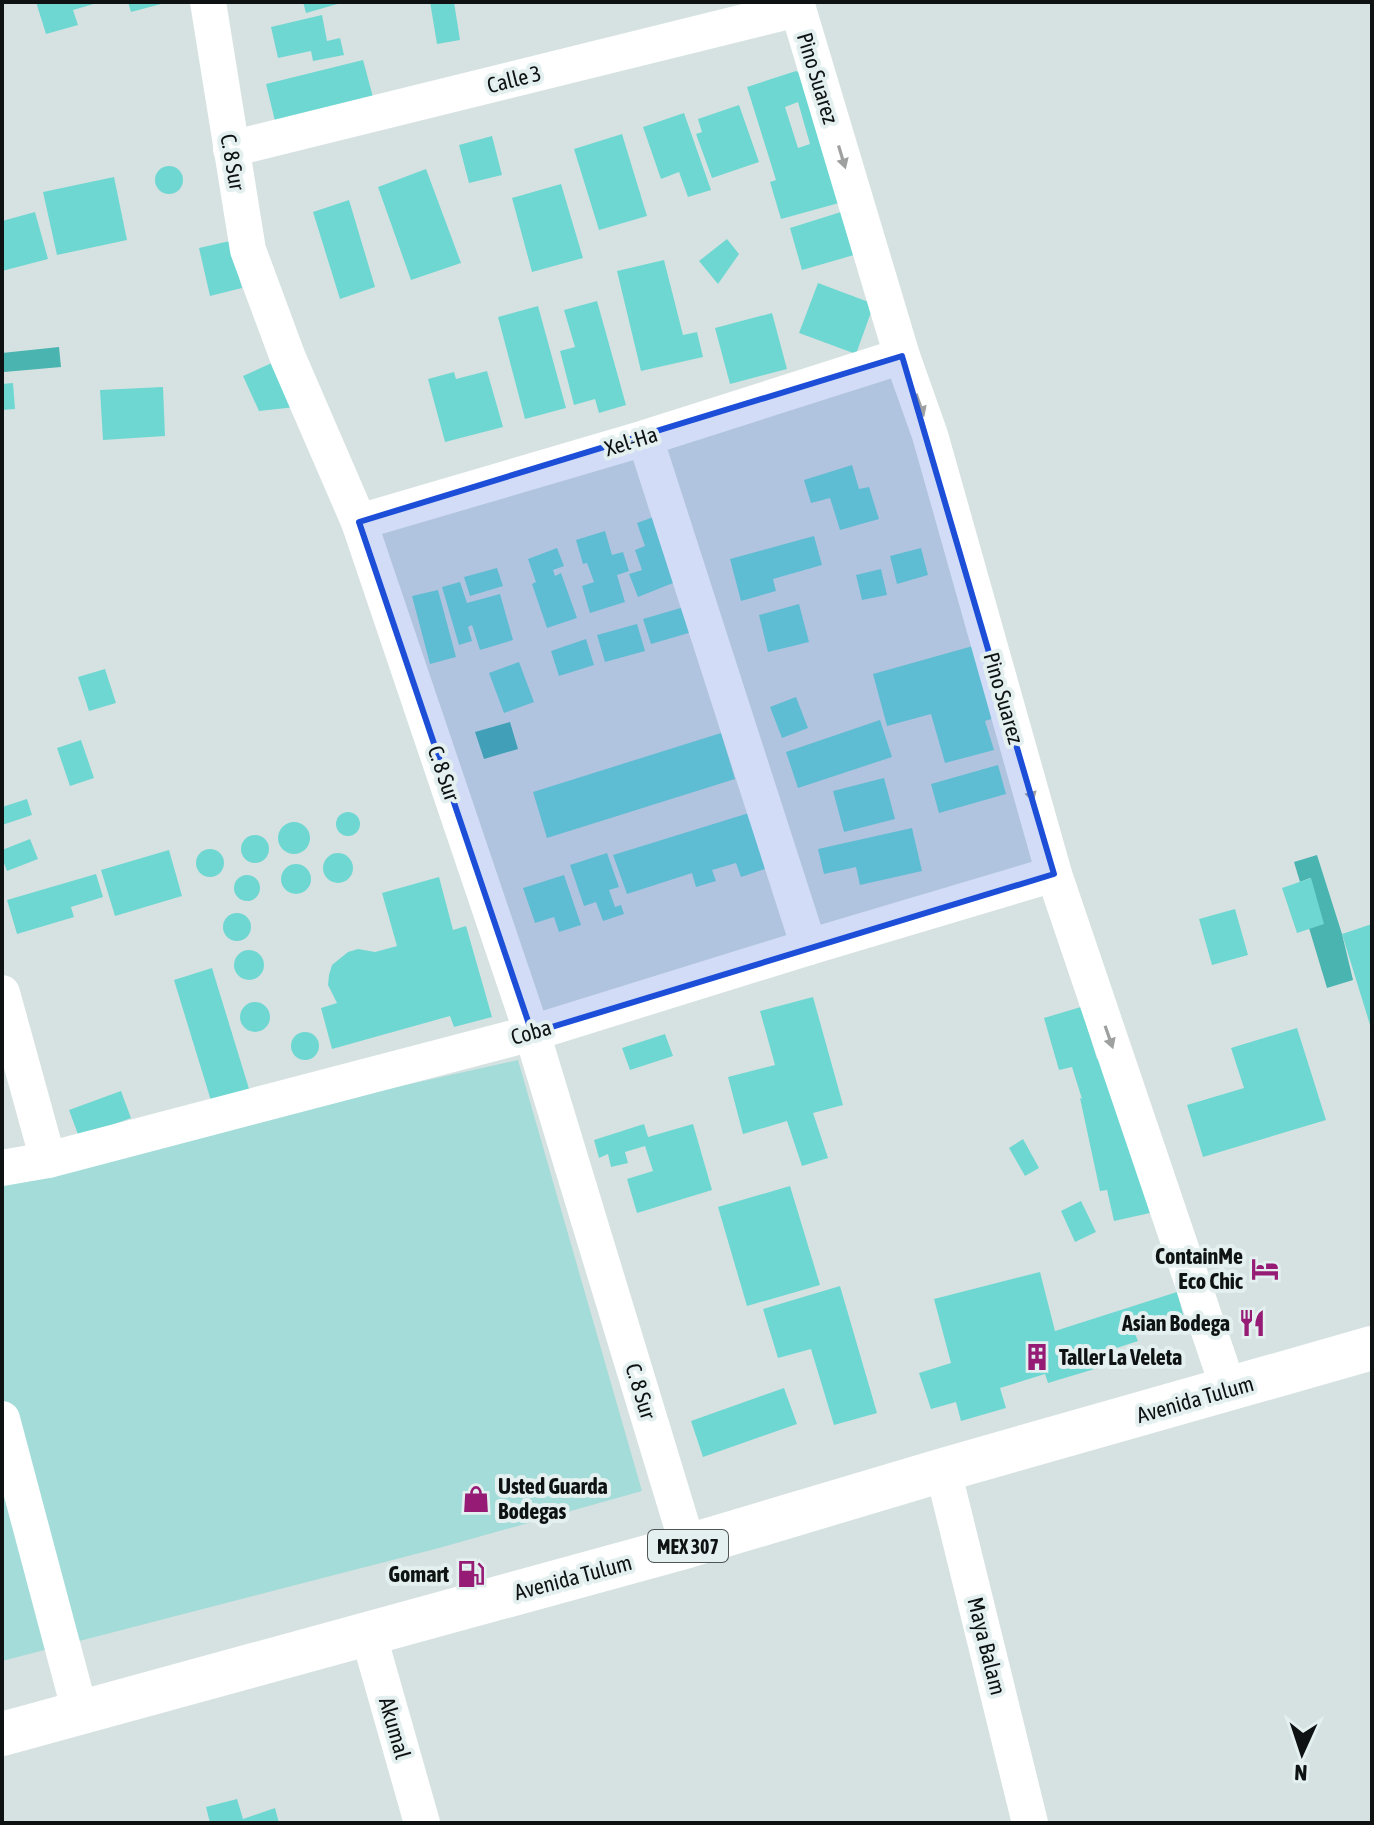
<svg xmlns="http://www.w3.org/2000/svg" width="1374" height="1825" font-family="'Asap Condensed',sans-serif">
<style>
.green{fill:#a3dcd9}
.water{fill:#4ab4b0}
.building{fill:#6fd7d2;fill-rule:evenodd}
.lines{fill:none;stroke-linecap:round;stroke-linejoin:round}
.minor{stroke:#fff;stroke-width:36}
.highway{stroke:#fff;stroke-width:44}
.oneway{fill:#9fa0a0}
.marked{fill:#1d4ed8;fill-opacity:0.2;stroke:#1d4ed8;stroke-width:6;stroke-linejoin:round}
.labels{text-anchor:middle;dominant-baseline:central;stroke-width:8;stroke-linejoin:round;paint-order:stroke}
.shield{fill:#e3f0ef;stroke:#4e5554;stroke-width:2}
.shield-label{font-size:20px;font-weight:bold;fill:#0e1212}
.street-label{font-size:22px;fill:#0e1212;stroke:#e3f0ef}
.poi-label{font-size:22px;font-weight:bold;fill:#0e1212;stroke:#e3f0ef;text-anchor:end}
</style>
<rect width="100%" height="100%" fill="#d6e2e1"/>
<polygon class="green" points="518,1060 642,1491 439,1548 2,1661 2,1175"/>
<g class="water">
<polygon points="59,347 61,367 4,372 2,353"/>
<polygon points="510,722 518,749 484,759 475,732"/>
<polygon points="1317,855 1342,934 1353,980 1327,988 1309,928 1310,878 1300,882 1294,862"/>
</g>
<g class="building">
<polygon points="36,2 97,2 97,3 73,10 78,25 46,34"/>
<polygon points="128,2 165,2 165,3 131,12"/>
<polygon points="303,2 341,2 341,3 306,13"/>
<polygon points="430,2 454,2 460,40 437,44"/>
<polygon points="322,15 327,41 340,38 344,55 313,61 311,51 278,58 271,27"/>
<polygon points="363,60 373,97 275,121 266,84"/>
<path d="M796 71 810 79 839 203 781 219 770 182 776 180 747 87ZM798 102 810 144 798 148 785 107Z"/>
<polygon points="739,105 759,162 712,178 696,134 702,132 698,119"/>
<polygon points="684,113 711,190 688,197 679,172 661,179 643,127"/>
<polygon points="622,134 647,216 599,230 574,149"/>
<polygon points="492,136 502,175 469,183 459,145"/>
<circle cx="169" cy="180" r="14"/>
<polygon points="426,169 461,263 411,280 378,187"/>
<polygon points="114,177 127,240 57,255 43,192"/>
<polygon points="561,184 583,258 532,272 512,198"/>
<polygon points="349,200 375,287 340,299 313,212"/>
<polygon points="35,212 48,259 2,271 2,221"/>
<polygon points="841,212 854,255 802,270 790,228"/>
<polygon points="727,239 739,254 718,284 699,261"/>
<polygon points="230,241 242,288 210,296 199,248"/>
<polygon points="664,260 683,335 697,332 703,357 641,371 617,271"/>
<polygon points="818,283 874,304 856,354 799,333"/>
<polygon points="597,301 626,405 599,413 595,399 574,405 560,351 575,347 564,310"/>
<polygon points="538,306 566,408 525,419 498,317"/>
<polygon points="772,313 787,369 730,384 715,328"/>
<polygon points="274,362 296,407 259,411 243,376"/>
<polygon points="487,371 503,427 445,442 428,379 454,372 456,379"/>
<polygon points="13,383 15,409 2,410 2,384"/>
<polygon points="163,387 165,436 103,440 100,390"/>
<polygon points="852,465 859,489 869,487 879,519 840,530 830,498 811,503 804,480"/>
<polygon points="662,514 678,581 638,597 629,574 642,570 635,550 645,546 637,523"/>
<polygon points="605,531 612,555 623,552 629,571 617,575 625,602 590,613 582,586 594,582 587,563 583,564 576,540"/>
<polygon points="814,536 822,565 773,579 776,591 741,601 730,559"/>
<polygon points="557,548 564,566 553,570 555,576 561,573 577,618 547,628 532,584 536,582 528,559"/>
<polygon points="921,548 928,575 897,584 890,556"/>
<polygon points="497,568 503,586 470,596 464,577"/>
<polygon points="881,569 887,595 862,600 856,575"/>
<polygon points="460,582 467,603 500,594 513,640 480,650 472,625 468,627 472,641 459,645 442,587"/>
<polygon points="438,590 456,657 430,664 412,596"/>
<polygon points="799,604 809,642 768,652 759,615"/>
<polygon points="684,607 692,632 651,644 643,619"/>
<polygon points="637,624 645,651 605,662 597,635"/>
<polygon points="586,639 594,665 559,676 551,651"/>
<polygon points="980,644 1001,716 985,721 994,750 945,763 931,714 887,726 873,674"/>
<polygon points="519,662 534,702 504,713 489,673"/>
<polygon points="105,669 116,703 89,711 78,677"/>
<polygon points="796,697 808,728 782,738 770,707"/>
<polygon points="880,720 892,757 798,788 786,752"/>
<polygon points="721,733 735,779 547,838 533,792"/>
<polygon points="81,740 94,778 70,786 57,748"/>
<polygon points="998,765 1006,794 939,813 931,784"/>
<polygon points="884,778 895,819 844,832 833,791"/>
<polygon points="27,799 32,815 2,825 2,807"/>
<circle cx="348" cy="824" r="12"/>
<polygon points="749,813 765,869 741,877 736,863 712,870 716,881 696,887 692,873 627,894 613,855"/>
<circle cx="294" cy="838" r="16"/>
<polygon points="912,828 922,871 860,885 856,867 824,874 818,849"/>
<circle cx="255" cy="849" r="14"/>
<polygon points="30,839 38,859 7,871 2,858 2,850"/>
<circle cx="210" cy="863" r="14"/>
<polygon points="169,850 182,896 115,916 101,870"/>
<circle cx="338" cy="868" r="15"/>
<polygon points="607,853 619,887 609,890 615,907 621,905 624,914 603,921 596,902 584,906 570,865"/>
<circle cx="296" cy="879" r="15"/>
<polygon points="96,874 103,897 71,907 74,917 17,934 7,900"/>
<polygon points="564,875 581,925 559,932 554,917 535,923 523,888"/>
<circle cx="247" cy="888" r="13"/>
<polygon points="439,877 453,930 466,926 492,1017 454,1027 450,1016 332,1049 321,1008 337,1003 328,985 329,975 332,965 348,952 358,949 375,952 397,946 382,893"/>
<polygon points="1311,878 1324,924 1297,933 1282,888"/>
<polygon points="1235,909 1248,955 1212,965 1199,919"/>
<circle cx="237" cy="927" r="14"/>
<polygon points="1372,924 1372,1028 1371,1028 1342,934"/>
<circle cx="249" cy="965" r="15"/>
<polygon points="212,968 250,1092 212,1104 174,980"/>
<polygon points="813,997 843,1105 813,1113 828,1158 802,1166 787,1121 743,1134 728,1077 775,1065 760,1011"/>
<circle cx="255" cy="1017" r="15"/>
<polygon points="1081,1007 1097,1059 1104,1058 1150,1213 1114,1221 1107,1190 1100,1191 1080,1098 1082,1099 1072,1067 1059,1070 1044,1018"/>
<polygon points="1297,1028 1326,1120 1203,1157 1187,1105 1244,1088 1231,1048"/>
<circle cx="305" cy="1046" r="14"/>
<polygon points="665,1034 673,1056 630,1070 622,1048"/>
<polygon points="121,1091 131,1118 79,1137 69,1110"/>
<polygon points="644,1124 648,1137 693,1124 712,1190 637,1213 627,1179 653,1171 645,1146 625,1152 628,1163 611,1167 608,1154 599,1158 594,1140"/>
<polygon points="1023,1139 1039,1168 1025,1176 1009,1148"/>
<polygon points="790,1186 820,1285 747,1306 718,1207"/>
<polygon points="1081,1201 1096,1232 1075,1242 1061,1211"/>
<polygon points="1040,1272 1055,1331 1177,1292 1185,1322 1135,1334 1138,1341 1104,1352 1108,1365 1048,1383 1045,1374 1000,1388 1006,1408 961,1421 956,1402 931,1409 919,1373 951,1363 934,1299"/>
<polygon points="840,1286 877,1413 834,1425 811,1349 778,1358 763,1309"/>
<polygon points="784,1388 797,1424 703,1457 691,1421"/>
<polygon points="237,1799 243,1819 275,1808 279,1823 210,1823 206,1807"/>
</g>
<g class="lines">
<g class="minor">
<polyline points="208,2 248,250 288,358 359,522 532,1033 688,1546"/>
<polyline points="796,2 902,356 930,435 1054,874 1229,1390"/>
<polyline points="231,149 797,9"/>
<polyline points="645,438 809,947"/>
<polyline points="359,522 645,438 902,356"/>
<polyline points="2,993 48,1160"/>
<polyline points="2,1168 48,1160 532,1033 809,947 1054,874"/>
<polyline points="2,1419 80,1712"/>
<polyline points="943,1470 1030,1823"/>
<polyline points="368,1633 422,1823"/>
</g>
<polyline class="highway" points="2,1734 688,1546 943,1470 1372,1348"/>
</g>
<defs><path id="oneway-solid" d="M-6-.8H1V-3.2L6.5 0L1 3.2V.8H-6Z" transform="scale(2)"/></defs>
<g class="oneway">
<use href="#oneway-solid" transform="translate(842 157) rotate(73)"/>
<use href="#oneway-solid" transform="translate(920 405) rotate(71)"/>
<use href="#oneway-solid" transform="translate(1030 790) rotate(74)"/>
<use href="#oneway-solid" transform="translate(1109 1037) rotate(71)"/>
</g>
<path class="marked" d="M902 356 1054 874 532 1033 359 522Z"/>
<defs>
<g id="hotel-bare" transform="scale(2.16)"><path d="M-6-4.5h1.5V1H6V5H4.5V3h-9V5H-6ZM-4 0a1.8 1.8 0 1 1 3.6 0ZM.5 0V-2.5h3Q6-2.5 6 0Z" fill="#961b75" stroke="#e3f0ef" stroke-width="2.5" paint-order="stroke"/></g>
<g id="restaurant-bare" transform="scale(2.16)"><path d="M-5-6h1v4h1v-4h1v4h1v-4h1v5L-1.5 .5V6h-2V.5L-5-1ZM5-6V6H3V1.5H1.5Q1.5-4 5-6Z" fill="#961b75" stroke="#e3f0ef" stroke-width="2.5" paint-order="stroke"/></g>
<g id="building-bare" transform="scale(2.16)"><path d="M-4-6H4V6H1V3H-1V6H-4ZM-2.5-4.3h1.7v1.8h-1.7ZM.8-4.3h1.7v1.8H.8ZM-2.5-1h1.7V.8h-1.7ZM.8-1h1.7V.8H.8Z" fill="#961b75" stroke="#e3f0ef" stroke-width="2.5" paint-order="stroke"/></g>
<g id="shop-bare" transform="scale(2.16)"><path d="M-5-2.5h2.3a2.7 3.5 0 0 1 5.4 0H5L5.5 6h-11ZM-1.5-2.5h3a1.5 2.3 0 0 0-3 0Z" fill="#961b75" stroke="#e3f0ef" stroke-width="2.5" paint-order="stroke"/></g>
<g id="fuel-bare" transform="scale(2.16)"><path d="M-5.5-6h7V0h2V4h1.3V-2.5L3-4.5l.8-.8L6-3V5H2.5V1h-1V6h-7ZM-4.2-4.7v3.2H.2V-4.7Z" fill="#961b75" stroke="#e3f0ef" stroke-width="2.5" paint-order="stroke"/></g>
</defs>
<g fill-rule="evenodd">
<use href="#hotel-bare" x="1265" y="1269"/>
<use href="#restaurant-bare" x="1252" y="1323"/>
<use href="#building-bare" x="1037" y="1357"/>
<use href="#shop-bare" x="476" y="1499"/>
<use href="#fuel-bare" x="471" y="1574"/>
</g>
<g class="labels">
<rect class="shield" x="648" y="1530" width="80" height="32" rx="6"/>
<g class="shield-label">
<text x="688" y="1546">MEX 307</text>
</g>
<g class="street-label">
<text transform="translate(818 78) rotate(73)">Pino Suarez</text>
<text transform="translate(514 79) rotate(-14)">Calle 3</text>
<text transform="translate(233 162) rotate(80)">C. 8 Sur</text>
<text transform="translate(631 441) rotate(-17)">Xel-Ha</text>
<text transform="translate(1004 698) rotate(74)">Pino Suarez</text>
<text transform="translate(444 773) rotate(71)">C. 8 Sur</text>
<text transform="translate(531 1032) rotate(-16)">Coba</text>
<text transform="translate(641 1391) rotate(73)">C. 8 Sur</text>
<text transform="translate(1195 1399) rotate(-16)">Avenida Tulum</text>
<text transform="translate(573 1577) rotate(-15)">Avenida Tulum</text>
<text transform="translate(987 1646) rotate(76)">Maya Balam</text>
<text transform="translate(395 1728) rotate(74)">Akumal</text>
</g>
<g class="poi-label">
<text x="1243" y="1256">ContainMe<tspan x="1243" dy="25">Eco Chic</tspan></text>
<text x="1230" y="1323">Asian Bodega</text>
<text x="1059" y="1357" text-anchor="start">Taller La Veleta</text>
<text x="498" y="1486" text-anchor="start">Usted Guarda<tspan x="498" dy="25">Bodegas</tspan></text>
<text x="449" y="1574">Gomart</text>
</g>
</g>
<rect width="1374" height="1825" fill="none" stroke="#0e1212" stroke-width="8"/>
<g transform="translate(1302 1753) rotate(183)" stroke="#e3f0ef" stroke-width="6" paint-order="stroke">
<path d="M0-6L14 30L0 20L-14 30Z" fill="#0e1212"/>
<text y="-12" font-size="22" font-weight="bold" text-anchor="middle" fill="#0e1212">N</text>
</g>
</svg>
